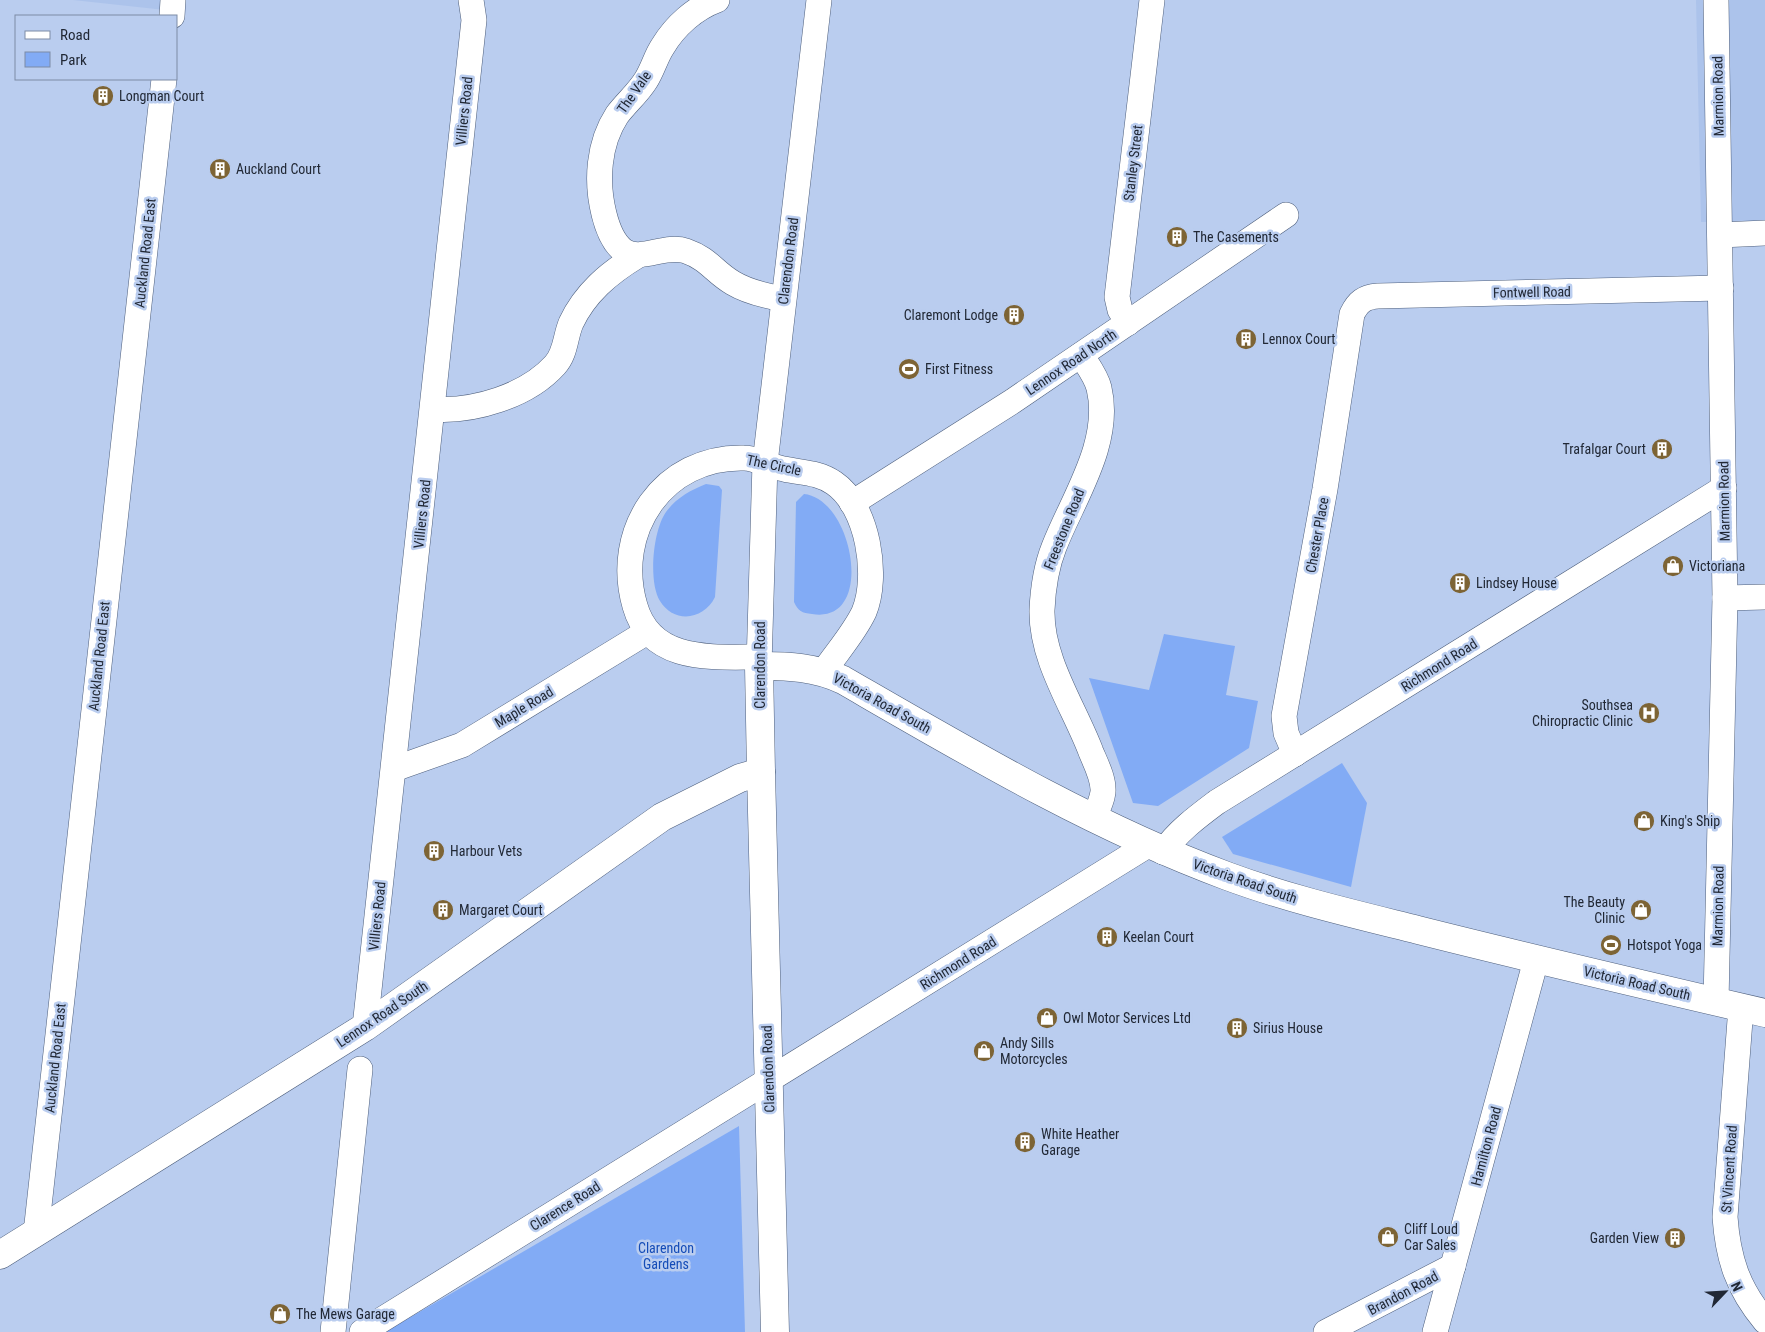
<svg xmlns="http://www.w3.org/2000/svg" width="1765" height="1332" font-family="'Roboto Condensed',sans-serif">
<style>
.built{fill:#acc3eb}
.green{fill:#82abf5}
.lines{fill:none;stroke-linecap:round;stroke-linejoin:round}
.minor-casing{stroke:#4e5f7c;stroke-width:26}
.tertiary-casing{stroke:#4e5f7c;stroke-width:29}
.secondary-casing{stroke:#4e5f7c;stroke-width:29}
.minor{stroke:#fff;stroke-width:25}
.tertiary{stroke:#fff;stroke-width:28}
.secondary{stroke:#fff;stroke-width:28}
.labels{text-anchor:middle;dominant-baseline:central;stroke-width:5;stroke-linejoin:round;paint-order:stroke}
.street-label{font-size:14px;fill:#212835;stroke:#bacdef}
.poi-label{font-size:14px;fill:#212835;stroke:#bacdef;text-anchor:start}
.park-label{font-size:14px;fill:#144cb8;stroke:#bacdef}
</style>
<rect width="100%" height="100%" fill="#bacdef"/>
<g class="built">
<polygon points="73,0 166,0 165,10"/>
<polygon points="1696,0 1765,0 1765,221 1701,222"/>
</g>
<g class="green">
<path d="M706 484 719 486 722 490 715 597C704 620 674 624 660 601 648 582 653 530 666 512 676 498 691 490 706 484Z"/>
<path d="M804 494C854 499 876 625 812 614 802 613 798 611 794 602L796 502Z"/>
<polygon points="1164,634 1235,646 1226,695 1258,701 1249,748 1158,806 1133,803 1089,678 1149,690"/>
<polygon points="1342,763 1367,803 1351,887 1233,854 1222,837"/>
<polygon points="739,1126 745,1332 385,1332"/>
</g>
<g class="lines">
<g class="minor-casing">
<g id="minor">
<path d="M717 0C695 8 675 26 663 46 656 56 653 69 646 80 638 93 626 103 617 115 598 144 596 182 604 214 607 226 613 243 624 251 641 262 665 244 686 251 709 259 714 272 733 283 748 292 766 296 783 299"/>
<polyline points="1716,0 1725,598 1716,1002"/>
<polyline points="172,16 173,0"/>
<polyline points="1720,235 1765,233"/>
<polyline points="1128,323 1120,310 1117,297 1152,0"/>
<path d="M1081 355C1088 366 1096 376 1099 388 1112 443 1073 498 1054 547 1046 567 1043 588 1042 610 1041 660 1074 707 1091 752 1096 764 1104 779 1103 792 1102 801 1098 809 1094 817"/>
<path d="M433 409C474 412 527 396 555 365 566 353 565 337 571 323 585 293 609 273 637 256"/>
<polyline points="852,503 1013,401 1286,215"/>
<polyline points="1725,598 1765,597"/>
<path d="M759 657C712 657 651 663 635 606 613 531 663 456 744 458 757 458 770 467 784 469 802 473 818 472 834 483 868 506 879 576 864 612 854 633 837 652 824 671"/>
<polyline points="759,666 765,463 819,0"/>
<path d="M1295 754 1286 733 1284 716 1325 489 1352 314C1358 302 1364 297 1378 296L1721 288"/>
<polyline points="394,769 462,745 647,632"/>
<path d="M1163 852C1178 831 1197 817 1217 802L1724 488"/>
<path d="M1741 1007 1725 1217C1728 1259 1738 1289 1765 1321"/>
<polyline points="365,1027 474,20 471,0"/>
<polyline points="36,1233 164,79"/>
<polyline points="333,1332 360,1069"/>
<polyline points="362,1332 1148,845"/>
<polyline points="1326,1332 1453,1266"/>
<polyline points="1435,1332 1536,960"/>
</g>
</g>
<g class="tertiary-casing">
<polyline id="tertiary" points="761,772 775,1332"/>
</g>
<g class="secondary-casing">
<path id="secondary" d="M0 1255 365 1027 662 817 740 778 761 772 759 666C789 666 815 667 843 680 966 751 1094 827 1227 876 1289 899 1354 914 1418 930 1533 959 1649 986 1765 1013"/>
</g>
<use href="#minor" class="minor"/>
<use href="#tertiary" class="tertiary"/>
<use href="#secondary" class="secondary"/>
</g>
<defs>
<g id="building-disc" transform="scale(1.125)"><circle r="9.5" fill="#7d6435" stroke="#bacdef"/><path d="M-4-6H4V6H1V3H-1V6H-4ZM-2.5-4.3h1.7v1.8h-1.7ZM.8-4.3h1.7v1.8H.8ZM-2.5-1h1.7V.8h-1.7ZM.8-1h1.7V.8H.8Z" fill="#fff"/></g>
<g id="stadium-disc" transform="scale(1.125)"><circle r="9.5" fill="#7d6435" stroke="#bacdef"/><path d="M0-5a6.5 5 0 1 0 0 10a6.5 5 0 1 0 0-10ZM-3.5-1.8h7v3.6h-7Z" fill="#fff"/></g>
<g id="shop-disc" transform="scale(1.125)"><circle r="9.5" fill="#7d6435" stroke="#bacdef"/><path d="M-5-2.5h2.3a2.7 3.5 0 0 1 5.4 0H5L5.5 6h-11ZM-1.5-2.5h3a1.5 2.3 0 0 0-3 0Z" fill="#fff"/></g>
<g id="hospital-disc" transform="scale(1.125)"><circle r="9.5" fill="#7d6435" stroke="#bacdef"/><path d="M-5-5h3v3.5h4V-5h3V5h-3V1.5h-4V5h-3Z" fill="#fff"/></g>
</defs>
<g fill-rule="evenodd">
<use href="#building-disc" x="103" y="96"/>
<use href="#building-disc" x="220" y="169"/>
<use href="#building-disc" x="1177" y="237"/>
<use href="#building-disc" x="1014" y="315"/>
<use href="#building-disc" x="1246" y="339"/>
<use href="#stadium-disc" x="909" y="369"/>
<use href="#building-disc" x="1662" y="449"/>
<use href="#shop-disc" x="1673" y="566"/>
<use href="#building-disc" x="1460" y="583"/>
<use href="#hospital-disc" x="1649" y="713"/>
<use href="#shop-disc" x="1644" y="821"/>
<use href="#building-disc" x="434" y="851"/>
<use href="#building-disc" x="443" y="910"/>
<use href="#shop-disc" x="1641" y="910"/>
<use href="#building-disc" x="1107" y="937"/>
<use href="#stadium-disc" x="1611" y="945"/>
<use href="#shop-disc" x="1047" y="1018"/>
<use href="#building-disc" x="1237" y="1028"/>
<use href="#shop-disc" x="984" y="1051"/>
<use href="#building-disc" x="1025" y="1142"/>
<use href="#shop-disc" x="1388" y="1237"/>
<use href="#building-disc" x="1675" y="1238"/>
<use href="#shop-disc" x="280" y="1314"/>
</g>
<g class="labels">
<g class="street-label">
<text transform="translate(634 92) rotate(-55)">The Vale</text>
<text transform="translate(1718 96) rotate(-91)">Marmion Road</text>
<text transform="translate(464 111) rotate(-84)">Villiers Road</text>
<text transform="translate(1133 163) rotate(-83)">Stanley Street</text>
<text transform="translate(145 253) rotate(-84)">Auckland Road East</text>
<text transform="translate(788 261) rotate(-83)">Clarendon Road</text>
<text transform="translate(1532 292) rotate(-1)">Fontwell Road</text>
<text transform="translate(1071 362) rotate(-34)">Lennox Road North</text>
<text transform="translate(774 465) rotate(12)">The Circle</text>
<text transform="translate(1724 501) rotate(-91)">Marmion Road</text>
<text transform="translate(422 514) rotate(-84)">Villiers Road</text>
<text transform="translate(1064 529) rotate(-68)">Freestone Road</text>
<text transform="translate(1317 535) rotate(-80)">Chester Place</text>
<text transform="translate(99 656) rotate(-84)">Auckland Road East</text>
<text transform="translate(760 665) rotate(-90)">Clarendon Road</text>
<text transform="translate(1439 665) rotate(-32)">Richmond Road</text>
<text transform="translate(882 703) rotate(29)">Victoria Road South</text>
<text transform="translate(524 707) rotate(-31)">Maple Road</text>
<text transform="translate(1245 881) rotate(19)">Victoria Road South</text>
<text transform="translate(1718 906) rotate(-89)">Marmion Road</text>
<text transform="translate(377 916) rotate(-84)">Villiers Road</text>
<text transform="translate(958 963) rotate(-32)">Richmond Road</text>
<text transform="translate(1637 983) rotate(13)">Victoria Road South</text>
<text transform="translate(382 1014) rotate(-34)">Lennox Road South</text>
<text transform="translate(55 1058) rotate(-84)">Auckland Road East</text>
<text transform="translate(768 1069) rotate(-92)">Clarendon Road</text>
<text transform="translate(1486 1146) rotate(-75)">Hamilton Road</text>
<text transform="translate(1729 1169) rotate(-86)">St Vincent Road</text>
<text transform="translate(565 1206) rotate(-32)">Clarence Road</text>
<text transform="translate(1403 1293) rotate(-28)">Brandon Road</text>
</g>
<g class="poi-label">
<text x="119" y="96">Longman Court</text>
<text x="236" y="169">Auckland Court</text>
<text x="1193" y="237">The Casements</text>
<text x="998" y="315" text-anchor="end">Claremont Lodge</text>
<text x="1262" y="339">Lennox Court</text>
<text x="925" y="369">First Fitness</text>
<text x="1646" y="449" text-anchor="end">Trafalgar Court</text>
<text x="1689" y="566">Victoriana</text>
<text x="1476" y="583">Lindsey House</text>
<text x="1633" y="705" text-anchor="end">Southsea<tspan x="1633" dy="16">Chiropractic Clinic</tspan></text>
<text x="1660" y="821">King's Ship</text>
<text x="450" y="851">Harbour Vets</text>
<text x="1625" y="902" text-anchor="end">The Beauty<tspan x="1625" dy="16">Clinic</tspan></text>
<text x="459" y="910">Margaret Court</text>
<text x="1123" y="937">Keelan Court</text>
<text x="1627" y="945">Hotspot Yoga</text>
<text x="1063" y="1018">Owl Motor Services Ltd</text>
<text x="1253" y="1028">Sirius House</text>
<text x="1000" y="1043">Andy Sills<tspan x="1000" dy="16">Motorcycles</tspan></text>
<text x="1041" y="1134">White Heather<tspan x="1041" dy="16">Garage</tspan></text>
<text x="1404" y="1229">Cliff Loud<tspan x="1404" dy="16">Car Sales</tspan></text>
<text x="1659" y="1238" text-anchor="end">Garden View</text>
<text x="296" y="1314">The Mews Garage</text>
</g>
<g class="park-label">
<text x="666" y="1248">Clarendon<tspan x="666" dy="16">Gardens</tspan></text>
</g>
</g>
<rect x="15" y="15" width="162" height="65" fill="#bacdef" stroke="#7d8ba5"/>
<rect x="25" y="31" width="25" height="8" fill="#ffffff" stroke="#7d8ba5"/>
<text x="60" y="40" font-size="15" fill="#212835">Road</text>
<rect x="25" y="52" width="25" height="15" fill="#82abf5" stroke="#7d8ba5"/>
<text x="60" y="65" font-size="15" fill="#212835">Park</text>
<g transform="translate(1725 1292) rotate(65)" stroke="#bacdef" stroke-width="4" paint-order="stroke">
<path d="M0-4L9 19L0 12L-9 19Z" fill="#212835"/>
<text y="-8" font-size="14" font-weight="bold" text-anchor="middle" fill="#212835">N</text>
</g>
</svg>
